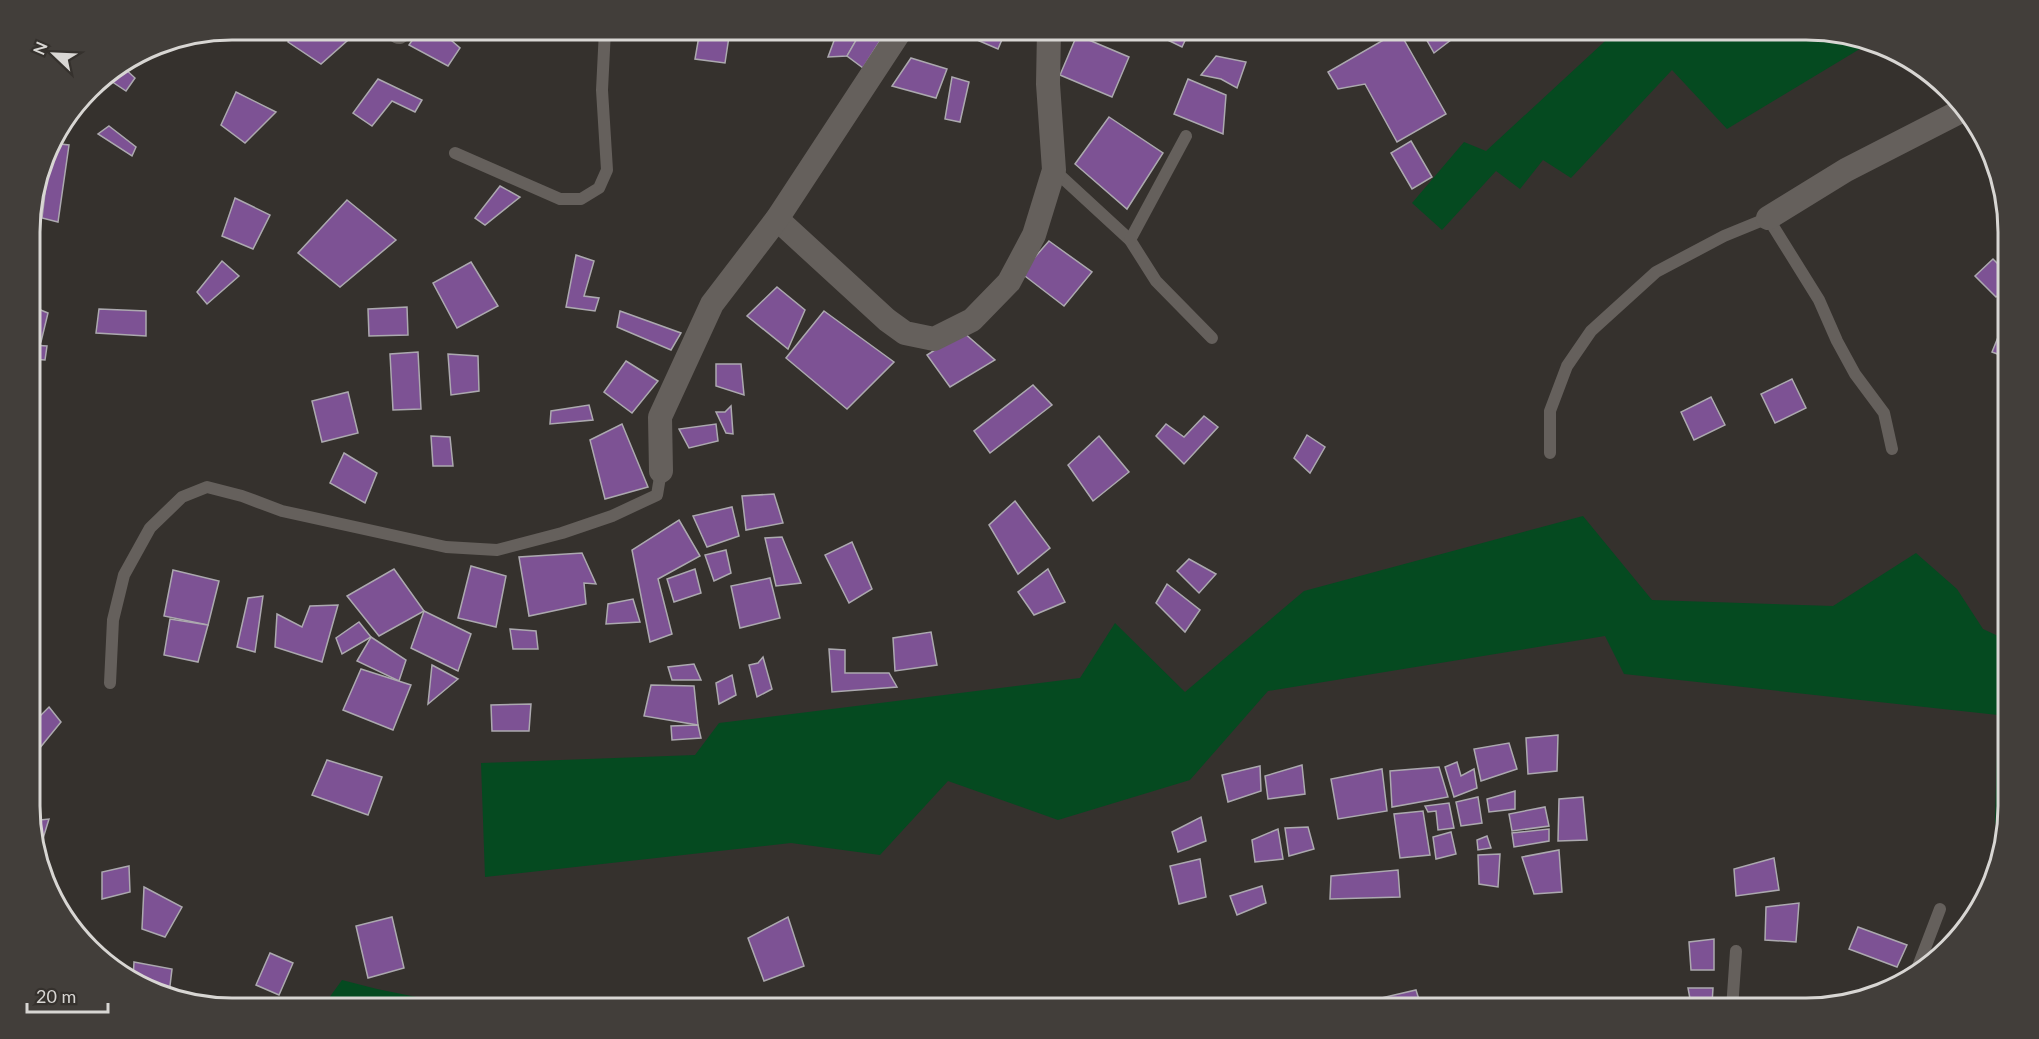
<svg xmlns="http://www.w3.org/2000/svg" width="2039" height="1039" font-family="Lato,sans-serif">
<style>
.green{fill:#054a20}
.building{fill:#7d5294;stroke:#aca9af;stroke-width:1.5}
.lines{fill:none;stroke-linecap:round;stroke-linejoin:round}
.service{stroke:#65605c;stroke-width:12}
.minor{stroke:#65605c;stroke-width:24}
.rim{fill:none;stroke:#d8d6d3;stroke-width:3}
</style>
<rect width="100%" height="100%" fill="#35312d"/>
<g class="green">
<polygon points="1617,30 1807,30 1868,44 1727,129 1672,70 1571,178 1543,160 1520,189 1496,171 1442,230 1412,203 1464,142 1486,151"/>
<polygon points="1583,516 1652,600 1833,606 1916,553 1957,589 1983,629 2009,641 2009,807 2001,843 1995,821 1998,715 1624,674 1605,636 1268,691 1190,780 1058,820 948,781 880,855 791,843 485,877 481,763 695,755 719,723 1080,678 1115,623 1185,692 1304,591"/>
<polygon points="342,980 377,989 451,1004 452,1009 321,1009"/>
</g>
<g class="building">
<polygon points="292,30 332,30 348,40 321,64 288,42"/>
<polygon points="419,30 461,30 452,41 460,48 448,66 409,45"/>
<polygon points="700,30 730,30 725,63 695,59"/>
<polygon points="838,30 862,30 847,56 828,57"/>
<polygon points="862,30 887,30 863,68 847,56"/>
<polygon points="954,30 1006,30 998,49"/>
<polygon points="1110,30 1137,30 1134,39"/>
<polygon points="1147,30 1190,30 1182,47"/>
<polygon points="1421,30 1464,30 1434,53"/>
<polygon points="1399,31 1446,114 1397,142 1365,84 1338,89 1328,72"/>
<polygon points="1077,35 1129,57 1112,97 1060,75"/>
<polygon points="1216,56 1246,62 1237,88 1221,79 1201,75"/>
<polygon points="911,58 947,69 936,98 892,86"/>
<polygon points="122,66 135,78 126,91 105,77"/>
<polygon points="952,77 969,82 960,122 945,119"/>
<polygon points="378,79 422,100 415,112 392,101 372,126 353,113"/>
<polygon points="1188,79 1226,95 1223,134 1174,114"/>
<polygon points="236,92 276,112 245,143 221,125"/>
<polygon points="1109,117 1163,153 1127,209 1075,164"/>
<polygon points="109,126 136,147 132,156 98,134"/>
<polygon points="1411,141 1432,177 1412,189 1391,153"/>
<polygon points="51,143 69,145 58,222 42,218"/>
<polygon points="500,186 520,197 485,225 475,218"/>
<polygon points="235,198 270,215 253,249 222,236"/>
<polygon points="347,200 396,240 340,287 298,253"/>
<polygon points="1049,241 1092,272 1064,306 1021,273"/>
<polygon points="31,253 38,256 31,276"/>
<polygon points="576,255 594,261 584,296 599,298 595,311 566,307"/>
<polygon points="1993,259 2007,273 2008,287 1996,297 1975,276"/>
<polygon points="222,261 239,276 207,304 197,292"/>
<polygon points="471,262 498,306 457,328 433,283"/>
<polygon points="777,287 805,310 788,349 747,316"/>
<polygon points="31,306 48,313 41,342 31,341"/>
<polygon points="407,307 408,335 369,336 368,309"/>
<polygon points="99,309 146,311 146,336 96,333"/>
<polygon points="620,311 681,333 671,350 617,327"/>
<polygon points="824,311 894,362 847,409 786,358"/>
<polygon points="2001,330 2008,332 2008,350 2003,356 1992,352"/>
<polygon points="963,332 995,360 950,387 927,355"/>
<polygon points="31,345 47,346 45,360 31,359"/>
<polygon points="418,352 421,409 393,410 390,354"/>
<polygon points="448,354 478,356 479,391 451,395"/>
<polygon points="626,361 658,381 632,413 604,392"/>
<polygon points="716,364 741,364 744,395 716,386"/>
<polygon points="1792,379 1806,408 1775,423 1761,394"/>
<polygon points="1033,385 1052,405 990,453 974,431"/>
<polygon points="348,392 358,433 322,442 312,401"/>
<polygon points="1711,397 1725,425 1694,440 1681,412"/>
<polygon points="589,405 593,420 550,424 551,411"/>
<polygon points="731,406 733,434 726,433 716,412 725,412"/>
<polygon points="1204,416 1218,427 1184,464 1156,436 1166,424 1184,437"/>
<polygon points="622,424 648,487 605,499 590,440"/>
<polygon points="716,424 718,441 689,448 679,429"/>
<polygon points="1307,435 1325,447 1310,473 1294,458"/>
<polygon points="431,436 450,437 453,466 433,466"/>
<polygon points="1099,436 1129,472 1093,501 1068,465"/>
<polygon points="344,453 377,473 365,503 330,483"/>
<polygon points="774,494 783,523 746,530 742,496"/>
<polygon points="1015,501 1050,548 1018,574 989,525"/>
<polygon points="732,507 739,536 707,547 693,516"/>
<polygon points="679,520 700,556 658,579 672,634 650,642 632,550"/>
<polygon points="782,537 801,583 776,586 765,538"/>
<polygon points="852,542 872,589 849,603 825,555"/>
<polygon points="726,550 731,573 714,581 705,555"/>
<polygon points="582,553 596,584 584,583 586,604 529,616 519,557"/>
<polygon points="1189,559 1216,574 1199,593 1177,571"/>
<polygon points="471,566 506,576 496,627 458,618"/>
<polygon points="394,569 424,611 379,636 347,596"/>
<polygon points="695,569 701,593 674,602 667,579"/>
<polygon points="1048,569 1065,602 1034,615 1018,592"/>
<polygon points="173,570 219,581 208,625 164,616"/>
<polygon points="770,578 780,618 740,628 731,586"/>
<polygon points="1167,584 1200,610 1185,632 1156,603"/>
<polygon points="263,596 255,652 237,647 248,598"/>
<polygon points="633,599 640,622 606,624 608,604"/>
<polygon points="338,605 322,662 275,647 277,614 302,627 310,606"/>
<polygon points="424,611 471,634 458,671 411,648"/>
<polygon points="170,619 208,625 198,662 164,655"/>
<polygon points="359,622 371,637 342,654 336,638"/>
<polygon points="510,629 536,631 538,649 513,649"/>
<polygon points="931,632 937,665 895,671 893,638"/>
<polygon points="371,637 406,660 399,681 357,661"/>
<polygon points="829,649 845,650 845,673 889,673 897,687 832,692"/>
<polygon points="763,657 772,689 757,697 749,665 758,663"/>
<polygon points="694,664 701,680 672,680 668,667"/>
<polygon points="432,665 458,679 428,704"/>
<polygon points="361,669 411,685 393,730 343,710"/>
<polygon points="732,675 736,695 719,704 716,683"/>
<polygon points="651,685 694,686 698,725 644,716"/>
<polygon points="531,704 529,731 492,731 491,705"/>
<polygon points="49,707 61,722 39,749 32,739 32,724"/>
<polygon points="698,725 701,738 672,740 671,726"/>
<polygon points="1558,735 1557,771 1528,774 1526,738"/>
<polygon points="1509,743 1517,769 1481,781 1474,749"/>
<polygon points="327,760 382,777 368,815 312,795"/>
<polygon points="1457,762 1461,776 1474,769 1477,788 1454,797 1445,767"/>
<polygon points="1302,765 1305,794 1268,799 1265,776"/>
<polygon points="1260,766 1261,791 1228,802 1222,775"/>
<polygon points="1439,767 1448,797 1392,807 1390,771"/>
<polygon points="1382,769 1387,811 1338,819 1331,779"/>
<polygon points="1515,791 1515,809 1489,812 1487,799"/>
<polygon points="1478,797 1482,823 1461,826 1456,802"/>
<polygon points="1583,797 1587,840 1558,841 1559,799"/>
<polygon points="1449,803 1454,828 1438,830 1436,811 1428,812 1425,806"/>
<polygon points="1545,807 1549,826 1512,831 1509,814"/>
<polygon points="1423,811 1430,855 1400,858 1394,814"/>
<polygon points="1201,817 1206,841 1178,852 1172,832"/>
<polygon points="49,819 41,845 36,843 32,833 40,820"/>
<polygon points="1308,827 1314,849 1289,856 1285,828"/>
<polygon points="1278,829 1283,859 1255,862 1252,840"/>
<polygon points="1549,829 1549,841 1514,847 1512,833"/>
<polygon points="1451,832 1456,854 1436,859 1433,837"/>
<polygon points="1487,836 1491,848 1478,850 1477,840"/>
<polygon points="1559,850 1562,892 1534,894 1522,857"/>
<polygon points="1500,854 1498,887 1479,884 1478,855"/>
<polygon points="1774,858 1779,890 1736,896 1734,869"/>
<polygon points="1200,859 1206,897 1179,904 1170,866"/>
<polygon points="129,866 130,892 102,899 102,872"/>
<polygon points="1398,870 1400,897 1330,899 1331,876"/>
<polygon points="1262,886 1266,903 1237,915 1230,896"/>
<polygon points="144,887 182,907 165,937 142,929"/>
<polygon points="1799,903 1796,942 1765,940 1766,907"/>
<polygon points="392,917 404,968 368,978 356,926"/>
<polygon points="788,917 804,966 764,981 748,938"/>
<polygon points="1858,927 1907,945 1897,967 1849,949"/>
<polygon points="1714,939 1714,970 1691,970 1689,942"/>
<polygon points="270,953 293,963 279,995 256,985"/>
<polygon points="134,962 172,969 169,994 142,988 133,980"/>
<polygon points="1688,988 1713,988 1712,1004 1691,1004"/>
<polygon points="1416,990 1422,1009 1383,1009 1381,998"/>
</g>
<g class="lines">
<g class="service">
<polyline points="455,153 560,199 581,199 599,188 607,170 602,90 605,30"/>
<polyline points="1054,170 1130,240 1156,281 1212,338"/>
<polyline points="1130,240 1186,136"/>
<polyline points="1550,453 1550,411 1567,366 1591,331 1656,272 1724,236 1768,218 1819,300 1837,341 1855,374 1884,413 1892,449"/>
<polyline points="110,683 113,620 124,575 150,528 182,497 207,487 242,496 282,511 446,547 497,550 562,533 612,516 657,495 661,471"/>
<polyline points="1914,977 1940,909"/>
<polyline points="1732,1009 1736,951"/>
</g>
<g class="minor">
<polyline points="399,32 400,30"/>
<polyline points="1768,218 1846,170 1963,110"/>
<polyline points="777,219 887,320 905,333 934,339 972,320 1009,282 1034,235 1054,170 1048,84 1049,30"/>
<polyline points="661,471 660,417 712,304 777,219 901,30"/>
</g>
</g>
<path d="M0 0H2039V1039H0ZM232 40H1806A192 192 0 0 1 1998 232V806A192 192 0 0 1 1806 998H232A192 192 0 0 1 40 806V232A192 192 0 0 1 232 40Z" fill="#423e3a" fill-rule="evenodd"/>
<path class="rim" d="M232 40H1806A192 192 0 0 1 1998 232V806A192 192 0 0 1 1806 998H232A192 192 0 0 1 40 806V232A192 192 0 0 1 232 40Z"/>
<g transform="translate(54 54) rotate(293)" stroke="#35312d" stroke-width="4.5" paint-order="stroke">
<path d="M0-4.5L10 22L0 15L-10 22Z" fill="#d8d6d3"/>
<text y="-9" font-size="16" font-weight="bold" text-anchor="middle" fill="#d8d6d3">N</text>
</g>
<path d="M27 1003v9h81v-9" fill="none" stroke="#d8d6d3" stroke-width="3"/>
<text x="36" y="1003" font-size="18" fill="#d8d6d3" stroke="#35312d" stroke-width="4.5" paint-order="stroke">20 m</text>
</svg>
